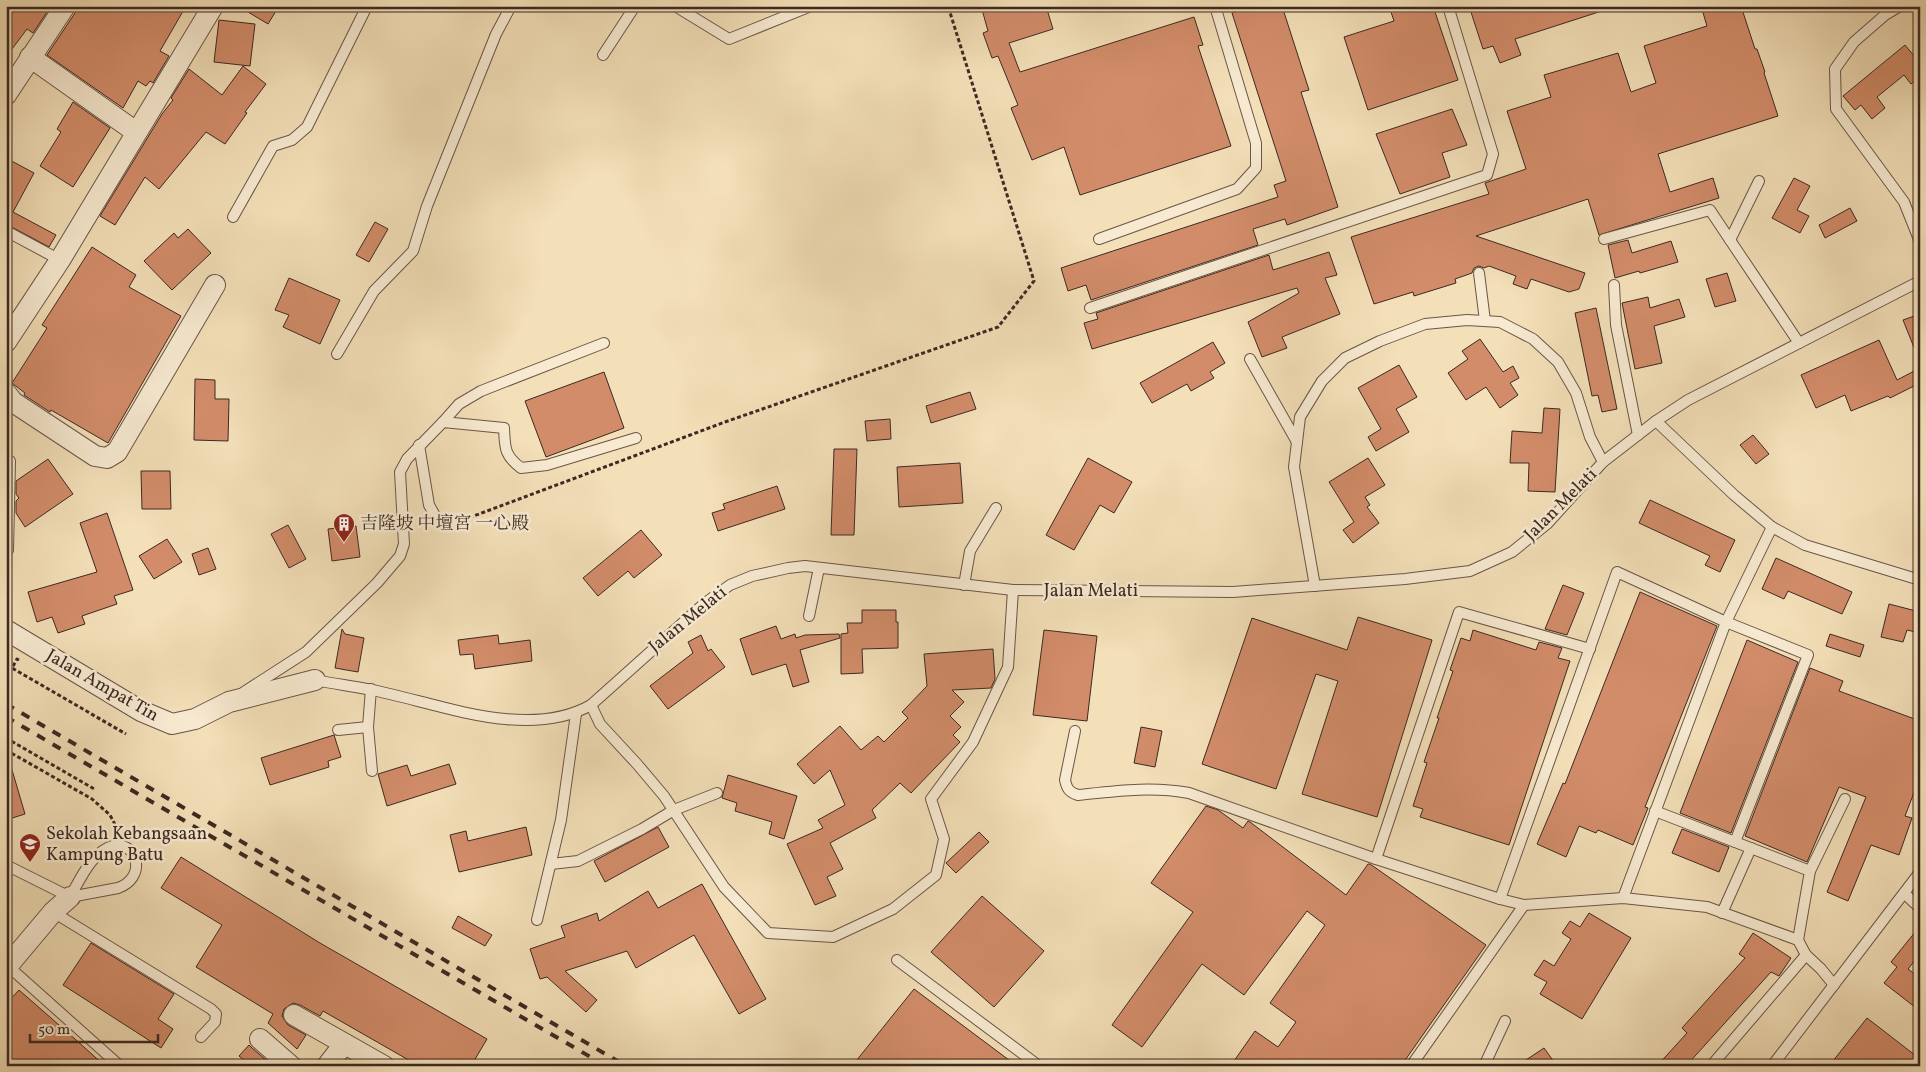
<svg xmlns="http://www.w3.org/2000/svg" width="1926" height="1072" font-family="Vollkorn,'Noto Serif SC',serif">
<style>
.building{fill:#d28c6a;stroke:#3c2923}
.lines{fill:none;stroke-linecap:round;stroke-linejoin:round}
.lane-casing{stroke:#6a5648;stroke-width:12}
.street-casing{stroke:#6a5648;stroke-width:22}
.path{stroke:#3c2923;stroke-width:3;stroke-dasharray:4 2.5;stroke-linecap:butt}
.lane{stroke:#f7ead1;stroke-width:10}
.street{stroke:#f7ead1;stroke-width:20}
.rail{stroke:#3c2923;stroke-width:4;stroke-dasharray:9 9;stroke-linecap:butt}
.labels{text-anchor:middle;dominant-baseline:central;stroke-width:5;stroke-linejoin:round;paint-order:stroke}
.street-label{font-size:18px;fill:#3c2923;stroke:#f7ead1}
.poi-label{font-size:18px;fill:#3c2923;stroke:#f7ead1;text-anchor:start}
</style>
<rect width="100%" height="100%" fill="#f3dfb8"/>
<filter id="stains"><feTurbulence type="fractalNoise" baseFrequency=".004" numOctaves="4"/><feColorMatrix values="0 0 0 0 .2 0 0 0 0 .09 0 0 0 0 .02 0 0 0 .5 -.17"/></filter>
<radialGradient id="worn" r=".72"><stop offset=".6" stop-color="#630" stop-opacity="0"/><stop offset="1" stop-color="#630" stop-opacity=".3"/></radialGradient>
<g class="building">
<polygon points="6,6 51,6 33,33 27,29 6,57"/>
<polygon points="77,6 186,6 160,51 169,56 153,83 150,81 146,86 138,81 123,108 47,55 75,13"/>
<polygon points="238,6 279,6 268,24"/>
<polygon points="981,6 1046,6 1053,29 1009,43 1020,72 1194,17 1203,45 1198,46 1231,146 1080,195 1064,147 1032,160 1011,108 1018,105 998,56 992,58 983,33 988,31"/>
<polygon points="1252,6 1282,6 1309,90 1301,92 1338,207 1287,225 1285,219 1253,229 1258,245 1091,300 1086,285 1068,291 1061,268 1278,197 1274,185 1286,181 1232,13"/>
<polygon points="1389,6 1433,6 1458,80 1368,110 1344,37 1394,21"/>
<polygon points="1469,6 1608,6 1608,9 1515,39 1521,55 1500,63 1493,46 1483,49"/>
<polygon points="1701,6 1741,6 1755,49 1757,49 1765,72 1764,73 1778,116 1658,154 1670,192 1713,178 1719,198 1599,235 1588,199 1476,236 1585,273 1579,289 1569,292 1531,279 1527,289 1513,284 1516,276 1489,266 1484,268 1479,266 1474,268 1472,273 1455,279 1456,283 1414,296 1413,292 1374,304 1351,237 1489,194 1485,183 1526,169 1507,111 1551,97 1544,75 1618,53 1631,92 1656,83 1644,46 1707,26"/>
<polygon points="219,20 255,24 250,66 214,62"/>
<polygon points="1905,45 1920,63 1920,77 1911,84 1904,75 1877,97 1885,108 1872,119 1861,105 1855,110 1843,96"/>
<polygon points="243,66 266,84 245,112 247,113 225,144 206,132 159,189 145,177 115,225 100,216 162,114 173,100 171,98 189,69 222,95"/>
<polygon points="73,102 110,128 73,187 40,166 61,132 57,129"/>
<polygon points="1452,109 1467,145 1442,153 1450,177 1400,194 1376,134"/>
<polygon points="6,158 34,173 13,212 56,235 49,247 6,224"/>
<polygon points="1794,178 1810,186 1797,210 1809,216 1800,233 1772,218"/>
<polygon points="1850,208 1857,221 1825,238 1819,225"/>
<polygon points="375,222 388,229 369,262 356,255"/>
<polygon points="188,229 211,253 172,290 144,261 174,233 178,238"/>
<polygon points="1628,240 1632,253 1671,241 1678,262 1640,273 1639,271 1615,278 1608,245"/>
<polygon points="92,247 136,275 129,287 181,316 108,443 51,410 50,412 24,395 25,393 12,383 47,328 42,325"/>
<polygon points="1329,252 1337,275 1325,278 1340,314 1282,337 1287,348 1262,357 1248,322 1299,293 1297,288 1092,349 1084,323 1098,319 1096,313 1269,255 1273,270"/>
<polygon points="1727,273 1736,301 1715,307 1706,279"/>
<polygon points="289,278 340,300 320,344 283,327 289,315 275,310"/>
<polygon points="1648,297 1650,308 1679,299 1685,317 1654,326 1662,363 1635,369 1622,303"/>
<polygon points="1596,308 1617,409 1602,412 1598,395 1592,396 1575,313"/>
<polygon points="1920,314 1920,360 1919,360 1903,320"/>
<polygon points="1480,339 1503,372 1513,366 1519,378 1510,383 1518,395 1500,408 1486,387 1466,400 1448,373 1468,359 1462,351"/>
<polygon points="1879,340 1897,380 1920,368 1920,383 1890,398 1888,396 1851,411 1845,395 1816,408 1801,375"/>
<polygon points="1213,342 1225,363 1210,372 1214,378 1191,391 1187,384 1152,403 1140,383"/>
<polygon points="1399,365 1417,397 1396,409 1409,432 1376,451 1368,437 1381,429 1358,388"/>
<polygon points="604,372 624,428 546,457 525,401"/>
<polygon points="195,379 215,380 215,399 229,399 228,441 194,440"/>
<polygon points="970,392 976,409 931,423 926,406"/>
<polygon points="1544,408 1560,409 1555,492 1528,491 1529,463 1510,463 1512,431 1542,433"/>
<polygon points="890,419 891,439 867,441 865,421"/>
<polygon points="1753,435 1769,454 1756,464 1740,445"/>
<polygon points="834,449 857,449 854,535 831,535"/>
<polygon points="1088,458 1132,482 1114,513 1100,505 1074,550 1046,535"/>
<polygon points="1368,458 1385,485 1365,497 1370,505 1367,507 1379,523 1353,543 1343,530 1354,522 1329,482"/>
<polygon points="48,459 73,494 25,527 16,513 16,501 19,498 16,494 16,481"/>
<polygon points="960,463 963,503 899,507 897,467"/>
<polygon points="141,471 170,471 171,509 142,509"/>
<polygon points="777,486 785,509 718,531 712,513 725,509 723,504"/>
<polygon points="1650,500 1735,540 1720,572 1705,565 1710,556 1639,523"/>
<polygon points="107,513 133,590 114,596 117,604 82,616 85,624 58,633 52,617 37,622 28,592 97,572 80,523"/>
<polygon points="288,525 306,559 289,568 271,534"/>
<polygon points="356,526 360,557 332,561 328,529"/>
<polygon points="641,530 662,555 634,578 628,571 598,596 583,578"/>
<polygon points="167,539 182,562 154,579 139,556"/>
<polygon points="208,548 216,569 199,575 192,554"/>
<polygon points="1776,558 1852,592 1842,614 1788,591 1784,599 1762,589"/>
<polygon points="1563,585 1584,593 1567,635 1545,629"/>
<polygon points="1640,592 1717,626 1645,807 1648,808 1633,845 1598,830 1596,833 1579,826 1566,857 1537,844 1563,783 1565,784"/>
<polygon points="1889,604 1920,612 1920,633 1907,630 1903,642 1881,637"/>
<polygon points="862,610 896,610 896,622 898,622 898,648 862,649 863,673 841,674 841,634 848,633 847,623 862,623"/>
<polygon points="1358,617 1432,640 1377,817 1302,794 1338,681 1316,674 1276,789 1202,764 1252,618 1347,650"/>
<polygon points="776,626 781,639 795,634 796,638 805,635 839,634 840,638 800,650 809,682 793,687 786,664 752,675 740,639"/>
<polygon points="342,629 345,634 364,638 358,672 335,668"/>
<polygon points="1044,630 1097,636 1087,721 1033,715"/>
<polygon points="1473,630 1536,650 1539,642 1562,648 1558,658 1570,661 1509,845 1420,817 1423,809 1413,806 1427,763 1424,762 1439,718 1437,718 1453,671 1450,670 1461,638 1470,641"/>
<polygon points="1830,634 1864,645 1860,657 1826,646"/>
<polygon points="498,635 499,644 530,640 532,661 475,669 473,654 460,655 458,640"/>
<polygon points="701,635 708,651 711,649 725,667 668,709 650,686 693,653 688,642"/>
<polygon points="1747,640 1798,662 1731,833 1680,813"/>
<polygon points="993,649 995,679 991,688 952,690 964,702 950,716 961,727 953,735 960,742 911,793 900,783 872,810 876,818 830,843 843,869 827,877 836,896 815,905 787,844 823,828 818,820 845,805 830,770 814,784 797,764 840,726 861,750 878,736 884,742 908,718 902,712 927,686 924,654"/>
<polygon points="1810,668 1843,681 1839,691 1920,721 1920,777 1905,816 1912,818 1899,855 1871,845 1848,901 1827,892 1866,797 1839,787 1807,862 1745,836"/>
<polygon points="1141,727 1162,731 1155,767 1134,763"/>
<polygon points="334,735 341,757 328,761 329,767 270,785 261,758"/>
<polygon points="6,763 10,763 25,814 6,820"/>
<polygon points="449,764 456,784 387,806 378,774 407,765 411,776"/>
<polygon points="728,775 797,796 784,839 769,834 772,822 735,811 737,803 722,798"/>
<polygon points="1206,806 1218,810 1243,828 1248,821 1250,822 1346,895 1368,864 1370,864 1486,945 1401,1066 1241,1066 1234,1061 1255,1031 1278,1047 1296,1022 1270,1003 1325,925 1307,911 1244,995 1202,964 1142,1047 1112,1025 1193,912 1151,883"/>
<polygon points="526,827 532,855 459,872 450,835 466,831 468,841"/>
<polygon points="658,827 669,847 605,882 594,861"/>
<polygon points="1682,829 1729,847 1719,872 1672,853"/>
<polygon points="979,832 989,842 956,873 946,863"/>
<polygon points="181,857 320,943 487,1039 471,1066 419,1066 323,1011 320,1016 300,1005 293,1003 284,1009 282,1016 288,1025 306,1035 297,1049 268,1023 273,1014 196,967 222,925 161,888"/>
<polygon points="702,884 766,999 739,1014 694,935 636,968 627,951 565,971 597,1000 586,1012 547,977 540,979 530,949 565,937 561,926 597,913 599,921 648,891 658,908"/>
<polygon points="982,896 1044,951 994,1007 931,952"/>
<polygon points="1589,913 1631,938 1582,1019 1540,994 1547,982 1534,975 1544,960 1554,966 1571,939 1562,933 1570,921 1580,927"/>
<polygon points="458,916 492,935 485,946 452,928"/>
<polygon points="1920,926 1920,954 1908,969 1920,978 1920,1011 1884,983 1897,967 1891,962"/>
<polygon points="1753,933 1791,958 1779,976 1771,972 1686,1066 1657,1066 1687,1033 1682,1028 1745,958 1739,954"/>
<polygon points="91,943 174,994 158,1019 173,1029 161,1048 63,985"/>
<polygon points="914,989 1017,1066 852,1066"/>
<polygon points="19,990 75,1039 105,1066 6,1066 6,1004"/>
<polygon points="1867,1018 1920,1059 1920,1066 1829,1066"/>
<polygon points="249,1045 252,1048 273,1066 251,1066 239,1056"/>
<polygon points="1544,1048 1557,1066 1517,1066"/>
</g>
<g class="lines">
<g class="lane-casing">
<g id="lane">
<polyline points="675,6 729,39 811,6"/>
<polyline points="1900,6 1885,15 1854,42 1835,69 1836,109 1904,202 1920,242"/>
<polyline points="603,55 635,6"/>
<polyline points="1759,181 1730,240 1799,343"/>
<polyline points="233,217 273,146 292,140 307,127 367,6"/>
<polyline points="6,231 60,260"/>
<polyline points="1099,239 1237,189 1256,168 1256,143 1215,6"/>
<polyline points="1604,239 1710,210 1730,240"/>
<polyline points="1479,273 1485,321"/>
<polyline points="1614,285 1616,325 1638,435"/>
<polyline points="1090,308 1487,175 1493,154 1448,6"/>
<polyline points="337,354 374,291 413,251 427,206 496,34 511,6"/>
<polyline points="1250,359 1297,442"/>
<polyline points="1656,421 1734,495 1772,527 1805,545 1920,580"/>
<polyline points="443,422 459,404 481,391 604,343"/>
<polyline points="419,445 429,505 438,521 452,524"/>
<polyline points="6,553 8,550 10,461"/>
<polyline points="964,585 970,551 996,508"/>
<polyline points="1315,586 1294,467 1300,417 1322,381 1345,358 1380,341 1425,324 1467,320 1500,322 1533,339 1558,362 1576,393 1590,437 1603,462"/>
<polyline points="809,616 819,568"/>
<path d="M315 680C334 684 353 686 372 690 438 703 527 741 591 705L705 603 730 585 752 576 788 568 805 566 1013 590 1233 592 1405 579 1470 571 1512 552 1548 523 1603 462 1656 421 1688 400 1920 281"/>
<polyline points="371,689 368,727 372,771"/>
<path d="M244 692 306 652 377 583 400 556 404 544 400 472 407 459 443 422 504 428C505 448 504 455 521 468L547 465 636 438"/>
<polyline points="591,705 600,724 637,764 664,796 724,887 768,933 833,937 893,909 936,875 944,839 931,799 973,742 1008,667 1013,590"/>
<polyline points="338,730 368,727"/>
<path d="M1075 731 1065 780C1067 789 1069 792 1078 795 1116 791 1152 786 1189 793L1376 859 1500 899 1524 905 1623 898 1707 907 1798 940 1806 955 1821 969 1834 985"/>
<polyline points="1655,811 1810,871 1798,940"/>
<path d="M115 845C139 844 146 878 118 888L70 897C81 878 92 851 115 845Z"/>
<polyline points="1376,859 1459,612 1590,649"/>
<polyline points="551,864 578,861 642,829 674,810 717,793"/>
<polyline points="6,865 70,897"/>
<polyline points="1810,871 1845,799"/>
<polyline points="1904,893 1920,908"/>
<polyline points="1623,898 1726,622 1772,527"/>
<polyline points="1500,899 1617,572 1726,622 1808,655 1735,842"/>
<polyline points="53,912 211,1009 216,1014 215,1022 201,1037"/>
<polyline points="1722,913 1751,848"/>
<polyline points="537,920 561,820 576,714"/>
<polyline points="897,960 1039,1066"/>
<polyline points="8,966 120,1066"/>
<polyline points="1411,1066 1524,905"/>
<polyline points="1484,1066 1505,1021"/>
<polyline points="1711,1066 1806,955"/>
<polyline points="1772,1066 1920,872"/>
</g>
</g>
<g class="street-casing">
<g id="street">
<polyline points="30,57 136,132"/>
<polyline points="6,95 65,6"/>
<polyline points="6,342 60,260 213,6"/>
<polyline points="6,393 13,402 95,456 107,458 117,452 215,285"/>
<polyline points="6,630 141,711 172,724 195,719 229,702 315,680"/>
<polyline points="6,968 53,912 70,897"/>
<polyline points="294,1015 384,1066"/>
<polyline points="260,1039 291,1066"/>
<polyline points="327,1066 344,1044"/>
</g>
</g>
<g class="path">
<polyline points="463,520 725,422 998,327 1034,281 948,6"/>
<polyline points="19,660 17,659 12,668 126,734"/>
<polyline points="6,738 96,790"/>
<polyline points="6,750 92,799 110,815 120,834"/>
</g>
<use href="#lane" class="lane"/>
<use href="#street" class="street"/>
<g class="rail">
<polyline points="6,704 626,1066"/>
<polyline points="6,717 606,1066"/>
</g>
</g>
<defs>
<g id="building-pin" transform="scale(1.125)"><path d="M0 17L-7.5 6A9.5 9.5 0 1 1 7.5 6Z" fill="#8f2418" stroke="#f7ead1"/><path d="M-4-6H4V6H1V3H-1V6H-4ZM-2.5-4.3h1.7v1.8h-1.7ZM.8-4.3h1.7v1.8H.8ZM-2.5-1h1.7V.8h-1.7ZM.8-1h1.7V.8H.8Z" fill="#fff"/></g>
<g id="school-pin" transform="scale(1.125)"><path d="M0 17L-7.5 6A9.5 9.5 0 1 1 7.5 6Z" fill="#8f2418" stroke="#f7ead1"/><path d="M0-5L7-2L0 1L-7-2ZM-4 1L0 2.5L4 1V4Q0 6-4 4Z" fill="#fff"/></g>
</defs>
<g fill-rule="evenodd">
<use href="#building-pin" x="344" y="524"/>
<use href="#school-pin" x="30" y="844"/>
</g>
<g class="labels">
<g class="street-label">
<text transform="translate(1561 505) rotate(-45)">Jalan Melati</text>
<text x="1091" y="591">Jalan Melati</text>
<text transform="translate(688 620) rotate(-39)">Jalan Melati</text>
<text transform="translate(102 686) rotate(30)">Jalan Ampat Tin</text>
</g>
<g class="poi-label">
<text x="360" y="524">吉隆坡 中壇宮 一心殿</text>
<text x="46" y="834">Sekolah Kebangsaan<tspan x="46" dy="21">Kampung Batu</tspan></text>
</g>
</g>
<rect width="1926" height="1072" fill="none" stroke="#f3dfb8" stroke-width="25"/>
<rect x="8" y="8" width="1911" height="1057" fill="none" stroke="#3c2923" stroke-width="2.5"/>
<rect x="12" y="12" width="1901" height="1047" fill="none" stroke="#3c2923"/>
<path d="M30 1034v8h128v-8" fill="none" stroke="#3c2923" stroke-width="2.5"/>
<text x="38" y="1034" font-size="15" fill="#3c2923" stroke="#f7ead1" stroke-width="4" paint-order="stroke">50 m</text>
<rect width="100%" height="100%" filter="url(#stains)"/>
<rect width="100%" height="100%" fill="url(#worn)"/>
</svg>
